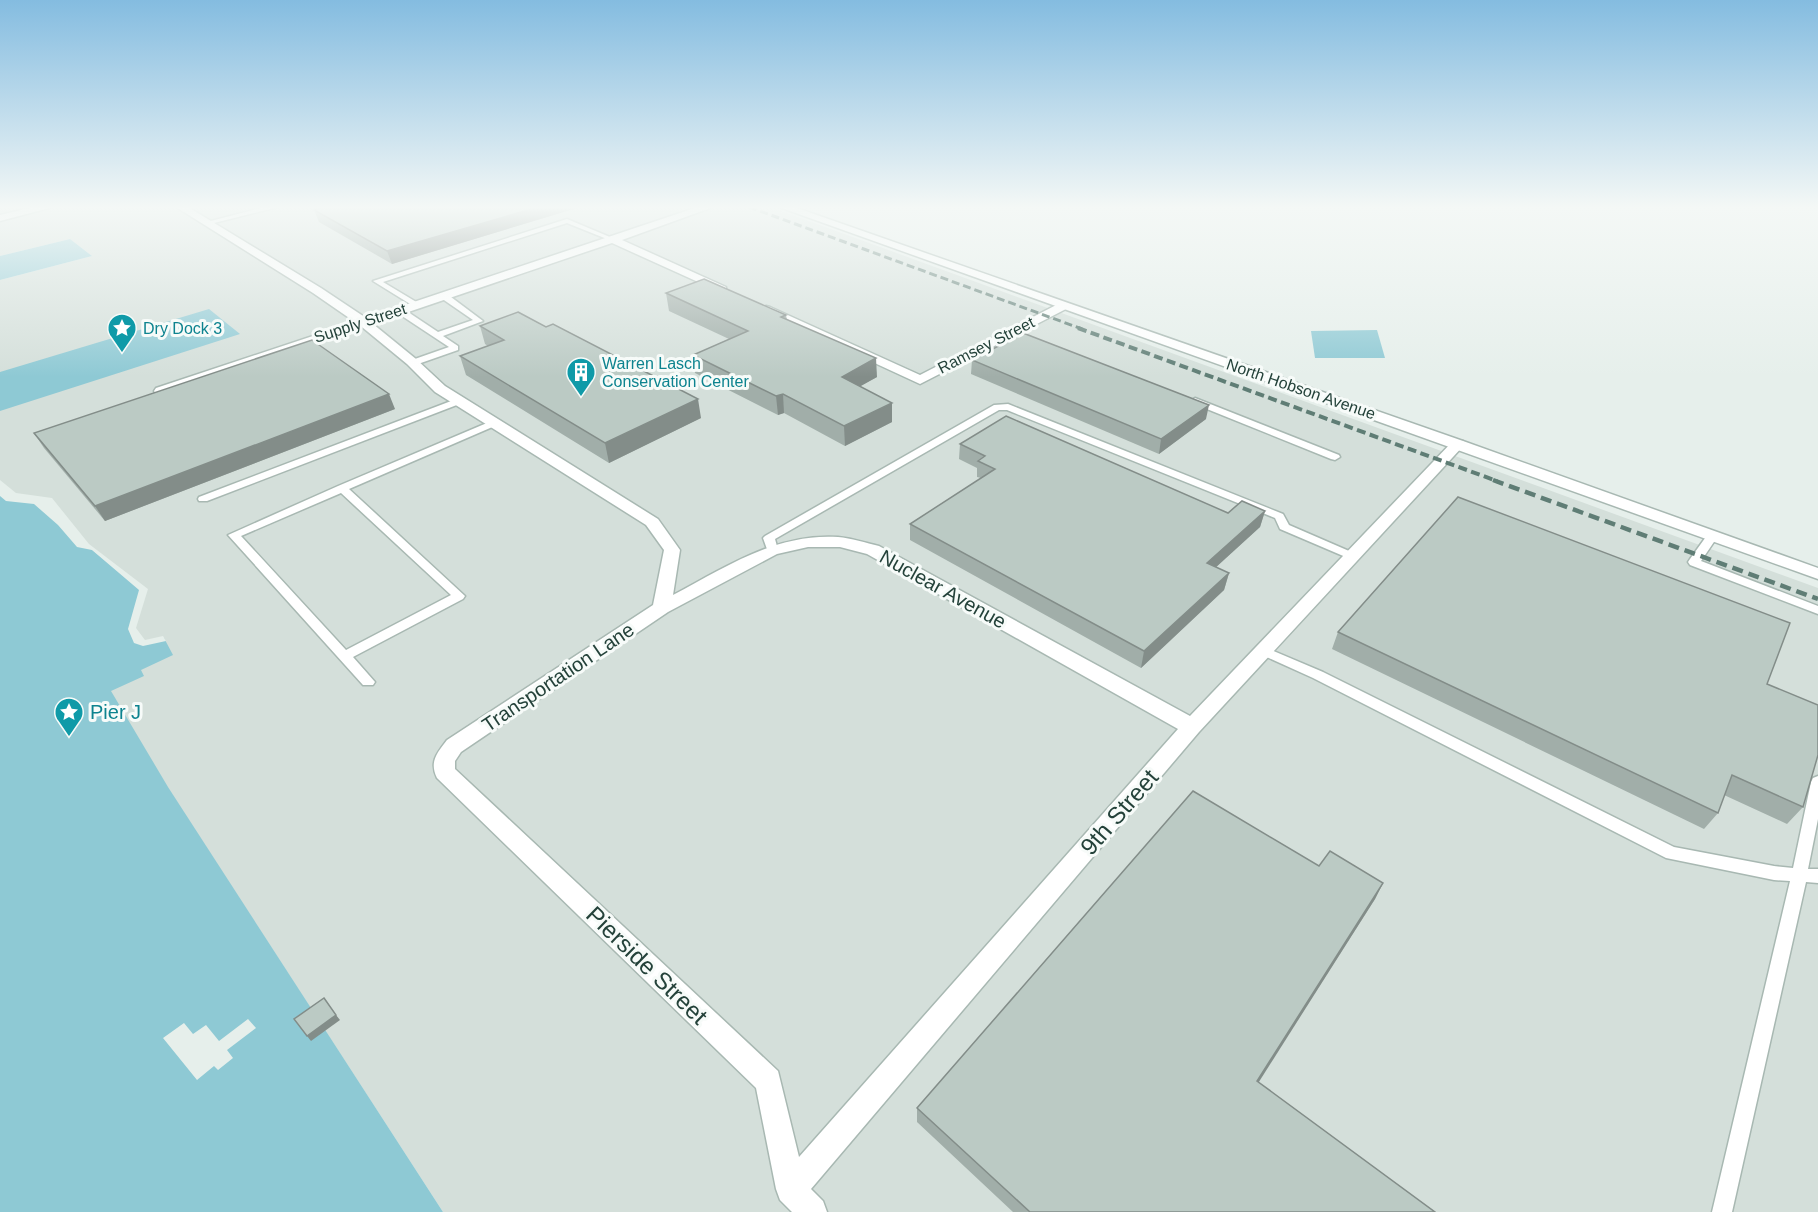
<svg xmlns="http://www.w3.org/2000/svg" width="1818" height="1212" font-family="Arial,sans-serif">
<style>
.built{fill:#d4dfda}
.water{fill:#8ec9d4}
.pier{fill:#e6efeb}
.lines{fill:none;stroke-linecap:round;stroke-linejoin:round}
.service-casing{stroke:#a8b8b2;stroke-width:3}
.minor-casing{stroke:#a8b8b2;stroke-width:3}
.tertiary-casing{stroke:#a8b8b2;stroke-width:3}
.service{fill:#fff;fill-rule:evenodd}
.minor{fill:#fff;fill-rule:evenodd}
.tertiary{fill:#fff;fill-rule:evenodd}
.rail-far2{stroke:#5f7d75;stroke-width:3;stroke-dasharray:8 4;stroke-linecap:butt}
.rail-far1{stroke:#5f7d75;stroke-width:4;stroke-dasharray:9 4.5;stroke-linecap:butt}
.rail{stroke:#5f7d75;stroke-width:4.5;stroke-dasharray:11 6;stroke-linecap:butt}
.wall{fill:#a1aea9}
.shaded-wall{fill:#838d89}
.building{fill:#bbcac4;stroke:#838d89;stroke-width:1.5}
.labels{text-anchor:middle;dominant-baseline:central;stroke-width:6;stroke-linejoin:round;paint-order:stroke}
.far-street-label{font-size:16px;fill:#24423a;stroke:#f7fbf9}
.far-culture-label{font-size:16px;fill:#0d838f;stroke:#f7fbf9;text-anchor:start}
.street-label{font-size:20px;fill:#24423a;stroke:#f7fbf9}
.culture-label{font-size:20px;fill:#0d838f;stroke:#f7fbf9;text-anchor:start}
.near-street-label{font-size:24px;fill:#24423a;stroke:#f7fbf9}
</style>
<rect width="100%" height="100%" fill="#e6efeb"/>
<polygon class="built" points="0,207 770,207 1818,588 1818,1212 443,1212 168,788 0,779 144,644 14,495 0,483 0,280 92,256 70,239 0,256"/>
<g class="water">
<polygon points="70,239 92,256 0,280 0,256"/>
<polygon points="209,309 240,334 0,411 0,372"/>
<polygon points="1377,330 1385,358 1315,358 1311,331"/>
<polygon points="0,483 15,495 50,501 87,546 146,591 132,629 144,643 164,638 173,655 141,670 144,676 111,691 168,787 443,1212 0,1212"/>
</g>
<g class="pier">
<polygon points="0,480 16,493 52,498 89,544 148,589 136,628 145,640 163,636 166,641 143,646 134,643 128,629 139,590 92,550 77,547 58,525 34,504 6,501 0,496"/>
<polygon points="248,1019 256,1028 227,1050 233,1058 218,1070 214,1066 197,1080 163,1038 184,1023 193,1034 206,1025 219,1041"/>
</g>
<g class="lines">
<g class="service-casing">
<g id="service">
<polygon points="265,207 278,207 206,225 203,223"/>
<polygon points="567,219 617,240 612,241 567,223 383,282 418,303 419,305 415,307 373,281"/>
<polygon points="441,294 447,294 483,321 443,336 458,346 458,350 418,364 412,364 412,360 449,347 396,312 396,308 402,308 438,332 473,320 441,298"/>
<polygon points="459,398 464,401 462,403 207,501 199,501 198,499 199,497"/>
<polygon points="1195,398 1339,455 1340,457 1335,460 1331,459 1192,403 1190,401"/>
<polygon points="1008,404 1283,514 1289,525 1356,554 1358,556 1356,558 1348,558 1280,529 1275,518 1007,410 999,410 775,539 778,550 776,552 768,552 763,538 765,536 994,405"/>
<path d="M494 420 497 421V425L349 489 465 596 463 599 353 657 375 682 373 685H363L228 535 338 486ZM341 493 451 595 346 650 241 536Z"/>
<polygon points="1712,533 1718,536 1701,561 1818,606 1818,614 1690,565 1688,562 1690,559 1708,534"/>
<polygon points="1264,647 1323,672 1674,847 1774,866 1793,868 1811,782 1813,778 1818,776 1818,819 1808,869 1818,869 1818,883 1806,882 1732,1212 1712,1212 1790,881 1774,880 1666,858 1313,678 1260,654 1258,651"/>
</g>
</g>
<g class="minor-casing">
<g id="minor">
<polygon points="34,207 53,207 0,221 0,215"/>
<path d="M176 207H188L321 288 366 318 698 207H713L622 240 726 287V291H718L612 243 373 324 416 359 445 386 658 519 680 550 673 595C726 567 776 533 838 537 851 538 866 543 879 546L1190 716 1453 441H1463L1465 444 1199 732 811 1189 823 1201 827 1212H792L780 1200 776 1189 756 1088 437 778C429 762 437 753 447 740L653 605 664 550 646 525 435 392 407 364 362 327 166 394H156L154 391 156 388 355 322 313 293ZM808 547H840L867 554 1178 729 799 1157 778 1071 455 769V761L461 752 668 612 777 554Z"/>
<polygon points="1062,302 1068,306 1066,309 920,384 760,310 766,306 770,307 920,375"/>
</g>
</g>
<g class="tertiary-casing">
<polygon id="tertiary" points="779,207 794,207 1463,441 1818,568 1818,579"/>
</g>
<use href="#service" class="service"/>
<use href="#minor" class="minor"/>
<use href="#tertiary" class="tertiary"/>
<polyline class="rail-far2" points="749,207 1082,329"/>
<polyline class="rail-far1" points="1078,328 1497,481"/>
<polyline class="rail" points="1493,480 1818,599"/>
</g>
<g class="wall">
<polygon points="324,207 580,207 392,264 319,222 314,210"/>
<polygon points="666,293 786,315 787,320 877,377 860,386 892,422 845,446 784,413 778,415 695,373 693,355 729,339 669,311"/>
<polygon points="480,326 701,418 609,463 466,375 460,356 488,346 485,344"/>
<polygon points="972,360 1206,419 1159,454 971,374"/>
<polygon points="395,409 105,521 44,448 34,433"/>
<polygon points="960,444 1228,513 1265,511 1260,527 1216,567 1229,573 1224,590 1141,668 910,540 910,524 981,478 977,477 977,468 959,459"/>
<polygon points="1338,632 1767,684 1803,807 1787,824 1724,795 1718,813 1704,829 1332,649"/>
<polygon points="1319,866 1383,883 1375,899 1258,1082 1435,1212 1013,1212 917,1122 917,1108"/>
</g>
<g class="shaded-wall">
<polygon points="538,207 580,207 392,264 387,251"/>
<polygon points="876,358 877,377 843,396 842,377"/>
<polygon points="389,394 395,409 105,521 95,506"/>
<polygon points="783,394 784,413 778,415 776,396"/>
<polygon points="698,399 701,418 609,463 605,443"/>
<polygon points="892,403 892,422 845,446 844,426"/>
<polygon points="1209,405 1206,419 1159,454 1161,439"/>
<polygon points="1265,511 1260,527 1203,579 1207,563"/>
<polygon points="1229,573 1224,590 1141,668 1144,651"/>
<polygon points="1383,883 1375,899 1250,1096 1257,1081"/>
<polygon points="336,1015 340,1020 311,1041 307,1036"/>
</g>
<g class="building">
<polygon points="324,207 538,207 387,251 314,210"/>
<polygon points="704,279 786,315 781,317 876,358 842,377 892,403 844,426 783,394 776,396 693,355 748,331 666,293"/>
<polygon points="518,312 546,327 553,324 698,399 605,443 460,356 504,340 480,326"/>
<polygon points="1023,333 1209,405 1161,439 972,360"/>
<polygon points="312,340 389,394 95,506 34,433"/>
<polygon points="1006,416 1228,513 1242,501 1265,511 1207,563 1229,573 1144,651 910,524 995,469 978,461 985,456 960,444"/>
<polygon points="1458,497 1790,623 1767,684 1818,705 1818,755 1803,807 1732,775 1718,813 1338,632"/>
<polygon points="1193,791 1319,866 1330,851 1383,883 1257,1081 1435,1212 1030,1212 917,1108"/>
<polygon points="324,998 336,1015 307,1036 294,1019"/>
</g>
<linearGradient id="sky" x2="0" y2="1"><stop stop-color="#84bce0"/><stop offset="0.55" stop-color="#f4f8f6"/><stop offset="1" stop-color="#f4f8f6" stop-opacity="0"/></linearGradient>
<rect width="1818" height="377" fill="url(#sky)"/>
<defs>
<g id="sight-pin" transform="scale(1.5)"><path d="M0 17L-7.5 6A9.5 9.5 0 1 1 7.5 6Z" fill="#0f9aa8" stroke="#f7fbf9"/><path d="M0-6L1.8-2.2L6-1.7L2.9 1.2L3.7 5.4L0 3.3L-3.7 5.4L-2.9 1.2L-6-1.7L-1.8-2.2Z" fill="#fff"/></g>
<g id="building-pin" transform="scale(1.5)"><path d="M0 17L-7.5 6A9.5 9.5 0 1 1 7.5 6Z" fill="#0f9aa8" stroke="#f7fbf9"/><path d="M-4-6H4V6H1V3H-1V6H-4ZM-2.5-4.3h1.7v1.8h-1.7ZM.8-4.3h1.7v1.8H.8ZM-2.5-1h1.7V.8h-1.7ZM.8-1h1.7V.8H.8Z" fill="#fff"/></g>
</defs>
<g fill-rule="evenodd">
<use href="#sight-pin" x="122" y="328"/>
<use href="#building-pin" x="581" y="372"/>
<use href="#sight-pin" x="69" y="712"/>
</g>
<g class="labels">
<g class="far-street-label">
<text transform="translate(360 323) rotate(-18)">Supply Street</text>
<text transform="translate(986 345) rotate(-27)">Ramsey Street</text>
<text transform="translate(1301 389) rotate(19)">North Hobson Avenue</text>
</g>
<g class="far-culture-label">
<text x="143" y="328">Dry Dock 3</text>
<text x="602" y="363">Warren Lasch<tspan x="602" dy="18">Conservation Center</tspan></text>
</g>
<g class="street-label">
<text transform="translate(943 589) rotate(29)">Nuclear Avenue</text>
<text transform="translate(558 677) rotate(-34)">Transportation Lane</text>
</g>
<g class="culture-label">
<text x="90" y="712">Pier J</text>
</g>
<g class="near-street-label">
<text transform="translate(1119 812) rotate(-49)">9th Street</text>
<text transform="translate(647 965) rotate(44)">Pierside Street</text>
</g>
</g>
</svg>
